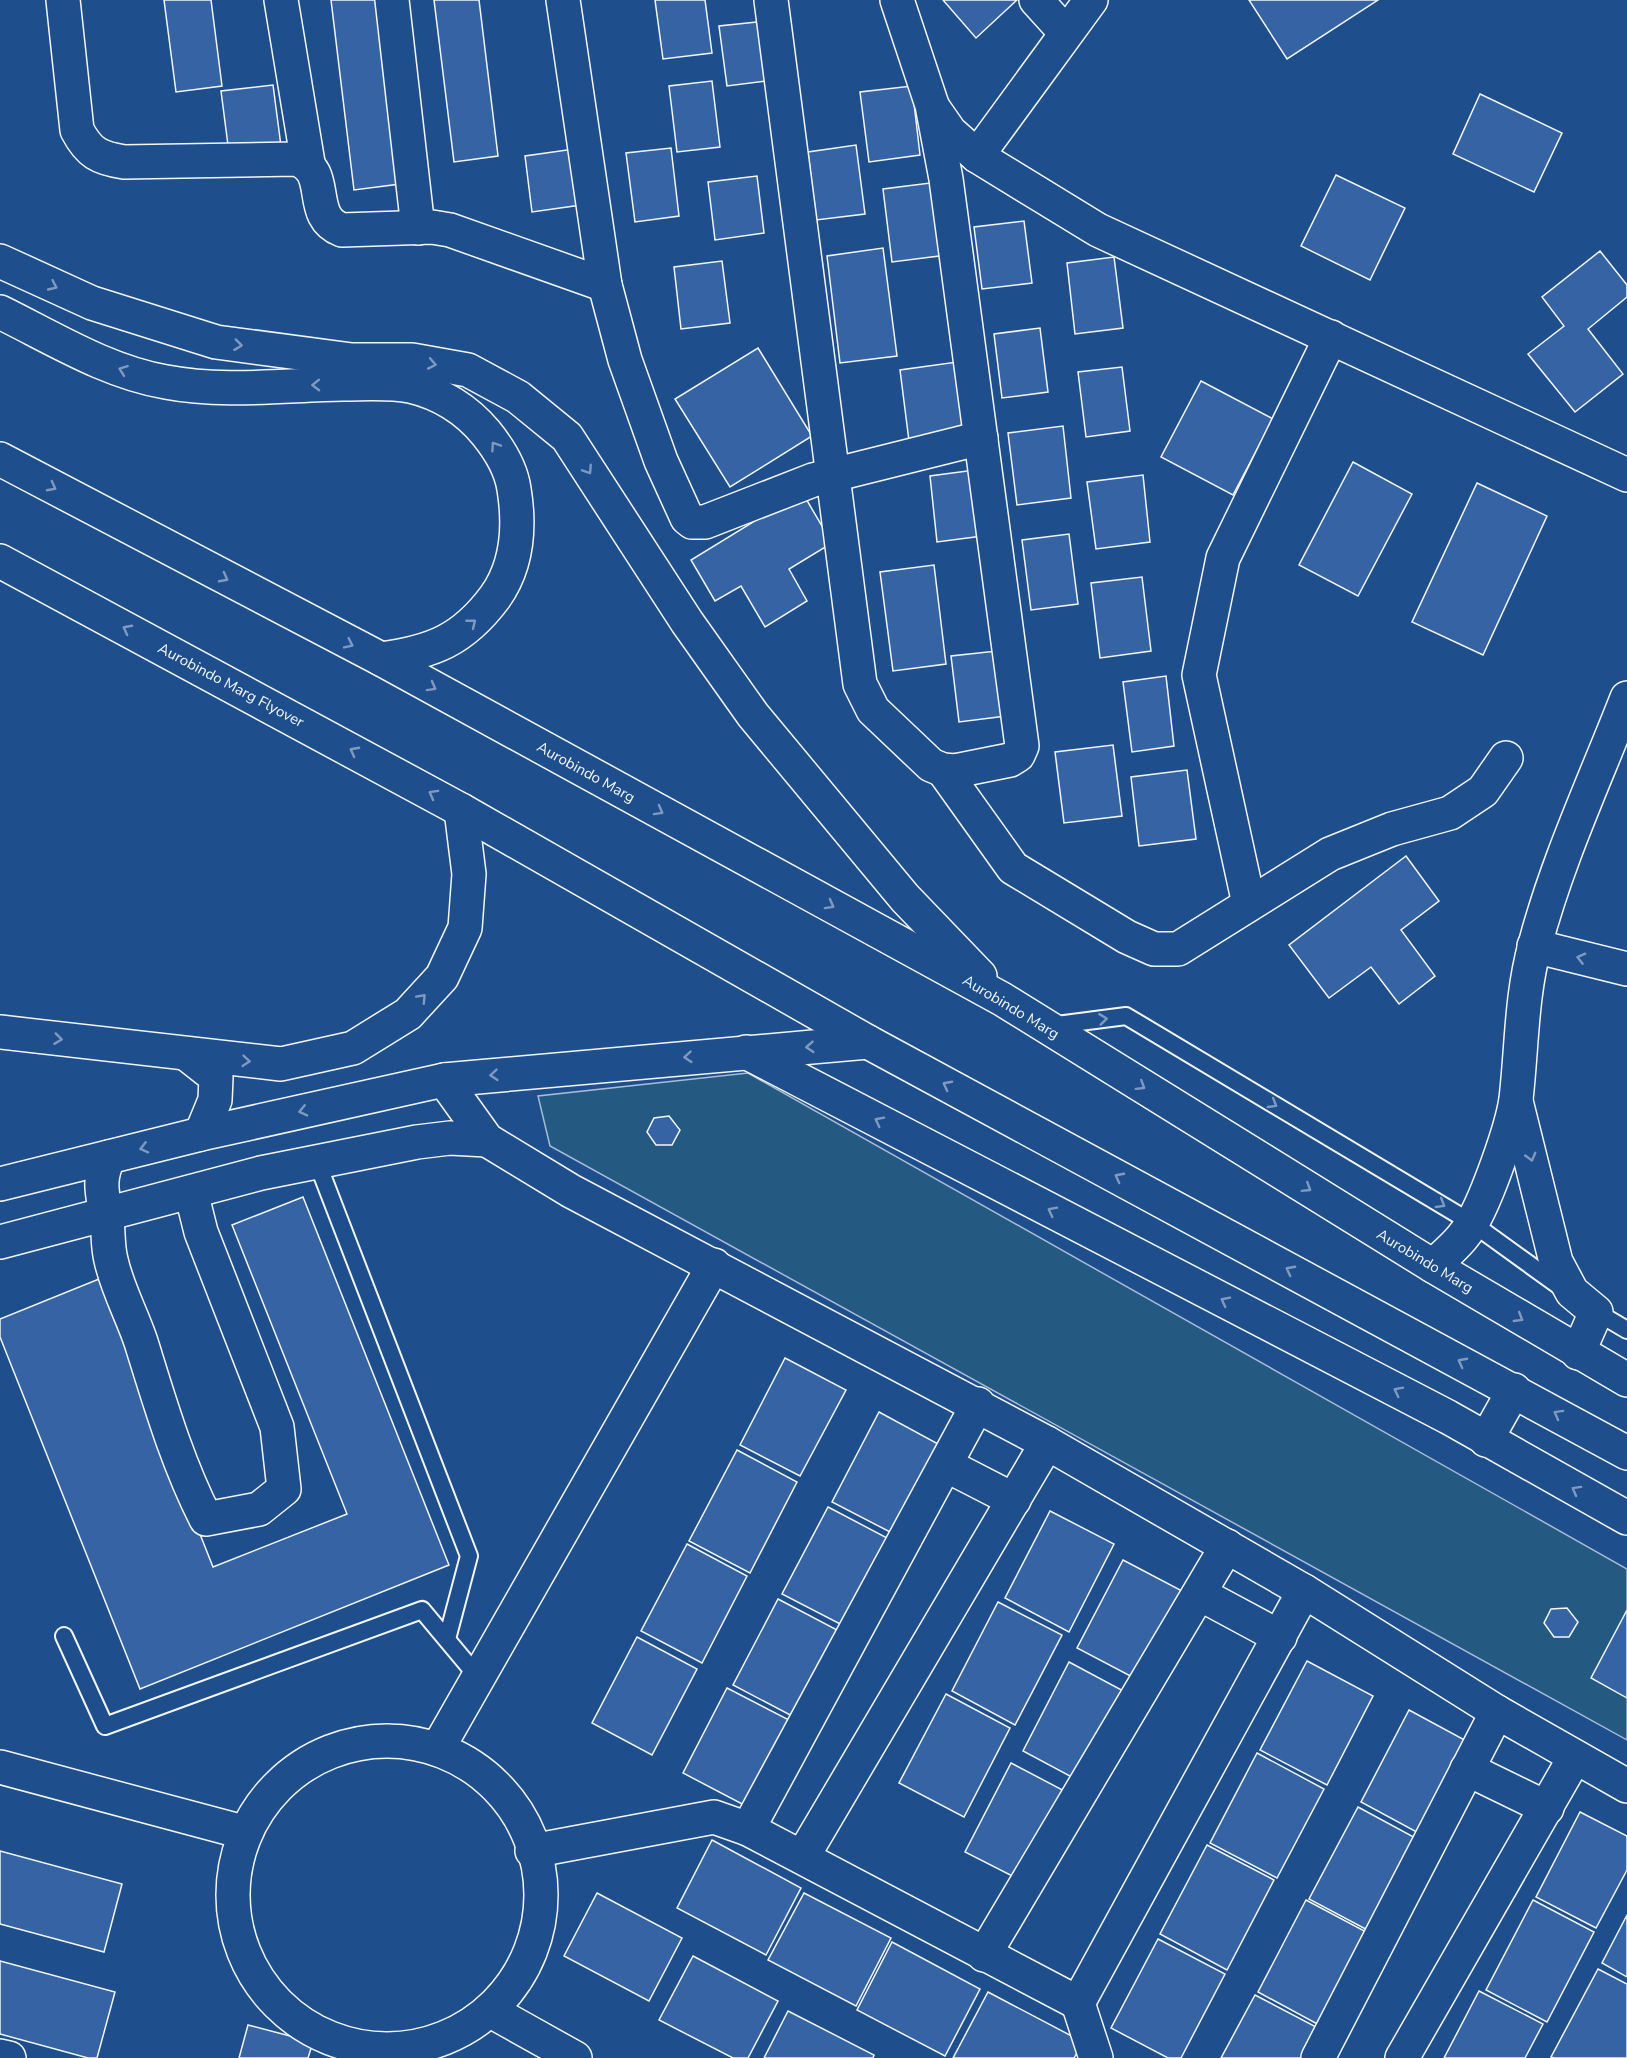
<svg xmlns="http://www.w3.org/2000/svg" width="1627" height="2058" font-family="'Nunito Sans',sans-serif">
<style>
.green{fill:#245a82;stroke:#a8bbd7;stroke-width:1.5}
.building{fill:#3563a3;stroke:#f2f6ff;stroke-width:1.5}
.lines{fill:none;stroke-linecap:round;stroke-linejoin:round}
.service-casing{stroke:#f2f6ff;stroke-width:20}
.minor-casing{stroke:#f2f6ff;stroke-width:36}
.tertiary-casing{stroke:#f2f6ff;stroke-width:36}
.secondary-casing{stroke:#f2f6ff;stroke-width:36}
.service{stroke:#1f4e8c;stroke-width:16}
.minor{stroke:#1f4e8c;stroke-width:33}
.tertiary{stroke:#1f4e8c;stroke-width:33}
.secondary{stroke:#1f4e8c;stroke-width:33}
.oneway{stroke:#7e9ac0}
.labels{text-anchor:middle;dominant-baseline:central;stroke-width:4.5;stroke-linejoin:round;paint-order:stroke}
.street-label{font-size:15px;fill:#f2f6ff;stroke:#1f4e8c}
</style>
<rect width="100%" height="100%" fill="#1f4e8c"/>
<polygon class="green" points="748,1073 1627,1569 1627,1740 550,1146 538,1096"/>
<g class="building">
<polygon points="164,0 211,0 222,86 176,92"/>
<polygon points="331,0 377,0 400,184 354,190"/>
<polygon points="434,0 479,0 498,156 454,162"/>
<polygon points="655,0 705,0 712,53 663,59"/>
<polygon points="943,0 1017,0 976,38"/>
<polygon points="1249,0 1378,0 1287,59"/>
<polygon points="766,21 774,80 727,86 719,26"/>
<polygon points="712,81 720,147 677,152 669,86"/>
<polygon points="273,85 281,146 229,153 221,91"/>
<polygon points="912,86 920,155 869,162 860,92"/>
<polygon points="1480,94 1562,133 1534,192 1453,154"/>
<polygon points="856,145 865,214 816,220 808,152"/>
<polygon points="581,148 588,204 532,212 525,156"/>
<polygon points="671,148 679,216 635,222 626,153"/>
<polygon points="1336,175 1405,208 1370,280 1301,246"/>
<polygon points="757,176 764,233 715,240 708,182"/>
<polygon points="938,182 947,255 892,262 883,189"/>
<polygon points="1024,221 1032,283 982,289 974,227"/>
<polygon points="883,248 897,356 840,363 827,256"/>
<polygon points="1600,251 1627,285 1627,297 1588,329 1623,374 1575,412 1528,354 1564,326 1542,297"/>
<polygon points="1114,257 1123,328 1075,334 1067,263"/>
<polygon points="722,261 730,323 681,329 674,267"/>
<polygon points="1040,328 1048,392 1002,398 994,334"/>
<polygon points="758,348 812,436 730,487 675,399"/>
<polygon points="957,362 966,434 909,441 900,370"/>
<polygon points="1122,367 1130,431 1086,437 1078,372"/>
<polygon points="1201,381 1273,419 1233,495 1161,457"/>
<polygon points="1063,426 1071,498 1017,505 1008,433"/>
<polygon points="1353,462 1412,494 1358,596 1299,565"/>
<polygon points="982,469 990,535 937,542 930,476"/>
<polygon points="1143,475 1150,542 1096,549 1087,482"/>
<polygon points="1477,483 1547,516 1483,655 1412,622"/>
<polygon points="802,492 832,543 789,569 807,601 765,627 741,586 715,601 691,560"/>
<polygon points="1069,534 1078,604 1031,610 1022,540"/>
<polygon points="934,565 946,664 893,671 880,572"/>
<polygon points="1142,577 1151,651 1100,658 1091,583"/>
<polygon points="1006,650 1014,715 959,722 951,656"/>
<polygon points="1166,676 1174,746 1132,752 1123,682"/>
<polygon points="1113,745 1122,816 1064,823 1055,752"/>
<polygon points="1187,770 1196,839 1139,846 1131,777"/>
<polygon points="1406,856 1439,901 1401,930 1435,976 1399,1004 1371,967 1329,998 1289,945"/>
<polygon points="669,1116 680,1130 672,1145 656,1145 647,1132 654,1118"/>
<polygon points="303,1197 449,1565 140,1689 0,1337 0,1319 99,1279 213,1567 347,1514 232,1225"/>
<polygon points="785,1358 846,1390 800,1476 740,1445"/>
<polygon points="879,1412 940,1445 894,1534 832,1502"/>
<polygon points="737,1450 797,1482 750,1573 689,1541"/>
<polygon points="828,1507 889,1539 844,1626 782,1594"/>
<polygon points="1050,1511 1114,1544 1069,1632 1005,1598"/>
<polygon points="687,1544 747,1576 702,1663 641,1631"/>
<polygon points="1123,1560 1184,1592 1138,1680 1077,1648"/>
<polygon points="778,1599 839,1631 794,1717 733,1685"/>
<polygon points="998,1602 1062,1635 1015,1725 952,1691"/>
<polygon points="1567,1608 1578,1622 1569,1637 1554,1637 1544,1623 1551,1609"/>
<polygon points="1627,1610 1627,1698 1591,1678"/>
<polygon points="637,1637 697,1669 652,1755 592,1723"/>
<polygon points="1307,1661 1373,1696 1327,1785 1260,1750"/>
<polygon points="1069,1662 1129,1694 1083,1783 1023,1751"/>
<polygon points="727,1688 789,1720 744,1805 683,1773"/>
<polygon points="946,1694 1010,1728 964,1817 899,1783"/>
<polygon points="1409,1710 1472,1744 1424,1836 1361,1802"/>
<polygon points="1257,1753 1324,1789 1277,1878 1210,1843"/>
<polygon points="1011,1763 1072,1795 1026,1883 965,1852"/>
<polygon points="1358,1807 1421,1841 1373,1933 1309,1899"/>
<polygon points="1580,1812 1627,1836 1627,1870 1596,1928 1536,1897"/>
<polygon points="712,1840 801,1888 766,1955 677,1908"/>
<polygon points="1207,1845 1274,1880 1227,1970 1160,1934"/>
<polygon points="0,1851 122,1884 104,1952 0,1924"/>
<polygon points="597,1893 682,1938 649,2001 564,1956"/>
<polygon points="804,1893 891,1938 856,2006 768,1960"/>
<polygon points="1306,1900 1370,1934 1321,2026 1258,1992"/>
<polygon points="1533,1900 1594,1932 1547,2022 1486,1990"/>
<polygon points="1627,1915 1627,1977 1602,1963"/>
<polygon points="1158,1939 1225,1974 1181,2058 1168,2058 1111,2028"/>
<polygon points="892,1942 980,1989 945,2056 857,2010"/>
<polygon points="693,1956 778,2001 748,2058 733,2058 659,2020"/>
<polygon points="0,1961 115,1992 97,2058 88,2058 0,2034"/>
<polygon points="1598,1969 1627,1984 1627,2058 1554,2058 1551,2057"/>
<polygon points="1479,1991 1543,2024 1525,2058 1444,2058"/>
<polygon points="988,1992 1083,2042 1074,2058 953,2058"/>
<polygon points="1255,1995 1318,2028 1302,2058 1221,2058"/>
<polygon points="788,2011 874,2055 873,2058 764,2058"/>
<polygon points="248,2025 313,2042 308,2058 239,2058"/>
</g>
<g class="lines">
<g class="service-casing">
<g id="service">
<polyline points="1049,1026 1126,1016 1472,1223 1562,1288"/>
<polyline points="317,1162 469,1556 447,1639"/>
<polyline points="1593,1310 1627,1330"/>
<polyline points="64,1636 105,1726 422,1610 478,1677"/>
</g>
</g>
<g class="minor-casing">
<g id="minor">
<path d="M63 0 77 130C89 153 99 158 124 162L296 159C333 171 305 216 342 230L432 227 450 230 605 285"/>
<polyline points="281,0 308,163"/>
<polyline points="392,0 418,228"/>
<polyline points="563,0 605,285 625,360 661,461 687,518 692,522 705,522 813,480 981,438"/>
<polyline points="771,0 860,684 873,710 931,765 943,770 955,771 1010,760 1018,755 1022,746 946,179 932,105 897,0"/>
<polyline points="1036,0 1065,32"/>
<polyline points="934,109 950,132 977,156 1098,230 1627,475"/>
<polyline points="977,156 1091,0"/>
<polyline points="943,770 1013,868 1127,937 1154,949 1178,949 1330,854 1392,829 1450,813 1483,791 1506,758"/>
<polyline points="1249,904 1199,675 1223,558 1331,337"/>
<polyline points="1534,946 1627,969"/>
<polyline points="444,1080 487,1140 571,1191 1047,1443 1304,1591 1497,1712 1627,1786"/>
<path d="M109 1157C98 1179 102 1192 106 1214 109 1229 107 1245 111 1260 117 1288 132 1315 141 1342 160 1403 177 1462 206 1519L259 1509 284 1489 277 1427 201 1232 191 1192"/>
<polyline points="0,1242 261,1173 417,1142 450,1138 487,1140"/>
<polyline points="978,1404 748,1829 1078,2003 1304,1591"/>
<polyline points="946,1465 1014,1500"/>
<polyline points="1200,1594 1280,1637"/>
<circle cx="387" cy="1895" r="154"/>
<polyline points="438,1748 714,1265"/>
<polyline points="0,1767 243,1832"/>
<polyline points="1467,1769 1547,1808"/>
<polyline points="532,1851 714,1817 748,1829"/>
<polyline points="803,1856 1047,1443"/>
<polyline points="984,1955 1227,1546"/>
<polyline points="1078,2003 1096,2058"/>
<polyline points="491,2011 575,2058"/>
<polyline points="0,2056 9,2058"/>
<polyline points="1318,2058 1497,1712"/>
<polyline points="1402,2058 1575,1757"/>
</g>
</g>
<g class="tertiary-casing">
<g id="tertiary">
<polyline points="746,1052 1448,1417 1627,1518"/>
<polyline points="1516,1101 1556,1262 1572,1292 1596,1312 1578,1353"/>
<path d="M1433 1266C1447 1253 1463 1240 1472 1223 1487 1197 1512 1128 1516 1099 1522 1047 1521 996 1535 945 1557 861 1595 780 1627 698"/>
</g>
</g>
<g class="secondary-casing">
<g id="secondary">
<polyline points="0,261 92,303 216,342 352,360 412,360 468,370 518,397 567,437 687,622 753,715 905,898 980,976"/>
<path d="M0 312C53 338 107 372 166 382 223 393 285 385 343 384 364 384 389 382 410 386 440 393 467 410 486 433 499 449 511 468 514 489 520 526 518 565 495 597 463 640 433 652 381 659"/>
<polyline points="0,459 381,659 1002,999 1433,1266 1627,1380"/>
<polyline points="0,561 461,810 868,1042 1627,1453"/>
<polyline points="0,1032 281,1064 353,1048 408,1014 442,977 465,928 469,874 461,810"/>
<polyline points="188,1055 216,1077 215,1100 201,1134"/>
<polyline points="0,1184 201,1134 444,1080 868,1042"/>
<polyline points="1486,1440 1514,1390"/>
</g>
</g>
<use href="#service" class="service"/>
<use href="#minor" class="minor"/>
<use href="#tertiary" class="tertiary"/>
<use href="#secondary" class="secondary"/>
</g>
<defs><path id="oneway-chevron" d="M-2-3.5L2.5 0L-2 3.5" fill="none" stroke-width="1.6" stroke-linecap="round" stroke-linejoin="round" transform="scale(1.5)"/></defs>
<g class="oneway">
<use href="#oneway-chevron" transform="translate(53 286) rotate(25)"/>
<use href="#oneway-chevron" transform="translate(238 345) rotate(7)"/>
<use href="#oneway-chevron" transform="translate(432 364) rotate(11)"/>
<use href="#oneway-chevron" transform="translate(123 370) rotate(-160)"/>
<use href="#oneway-chevron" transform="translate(316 385) rotate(179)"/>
<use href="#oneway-chevron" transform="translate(495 446) rotate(-124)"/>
<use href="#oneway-chevron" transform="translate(588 470) rotate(57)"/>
<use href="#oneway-chevron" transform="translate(52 487) rotate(28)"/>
<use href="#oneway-chevron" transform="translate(224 578) rotate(28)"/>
<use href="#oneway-chevron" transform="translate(472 623) rotate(-39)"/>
<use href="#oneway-chevron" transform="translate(127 629) rotate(-152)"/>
<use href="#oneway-chevron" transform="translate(349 644) rotate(26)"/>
<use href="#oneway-chevron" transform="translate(432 687) rotate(29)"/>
<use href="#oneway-chevron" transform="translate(354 751) rotate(-152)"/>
<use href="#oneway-chevron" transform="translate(433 794) rotate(-151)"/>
<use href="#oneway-chevron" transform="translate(659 811) rotate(29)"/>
<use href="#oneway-chevron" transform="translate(830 905) rotate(29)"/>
<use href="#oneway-chevron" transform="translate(1581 958) rotate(-166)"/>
<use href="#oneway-chevron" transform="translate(422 998) rotate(-47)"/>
<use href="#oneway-chevron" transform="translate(1103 1019) rotate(-7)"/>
<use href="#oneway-chevron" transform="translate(58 1039) rotate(7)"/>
<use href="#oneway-chevron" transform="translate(810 1047) rotate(176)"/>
<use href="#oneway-chevron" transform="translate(688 1057) rotate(175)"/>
<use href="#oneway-chevron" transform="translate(246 1061) rotate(5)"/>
<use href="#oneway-chevron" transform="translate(494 1075) rotate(175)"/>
<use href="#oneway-chevron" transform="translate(947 1085) rotate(-152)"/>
<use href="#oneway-chevron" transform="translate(1141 1086) rotate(32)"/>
<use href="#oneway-chevron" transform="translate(1273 1104) rotate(31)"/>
<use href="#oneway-chevron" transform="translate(303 1111) rotate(167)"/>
<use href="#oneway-chevron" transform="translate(879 1121) rotate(-153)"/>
<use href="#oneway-chevron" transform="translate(144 1148) rotate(166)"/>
<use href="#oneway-chevron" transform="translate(1531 1157) rotate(75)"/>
<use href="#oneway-chevron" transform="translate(1119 1177) rotate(-152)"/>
<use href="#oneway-chevron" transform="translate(1307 1188) rotate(32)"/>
<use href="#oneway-chevron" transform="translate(1441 1204) rotate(31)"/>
<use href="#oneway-chevron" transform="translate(1052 1211) rotate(-153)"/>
<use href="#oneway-chevron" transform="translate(1290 1270) rotate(-152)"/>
<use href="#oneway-chevron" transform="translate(1225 1301) rotate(-153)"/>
<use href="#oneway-chevron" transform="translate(1519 1318) rotate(31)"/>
<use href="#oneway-chevron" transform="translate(1462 1362) rotate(-152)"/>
<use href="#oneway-chevron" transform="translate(1398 1391) rotate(-153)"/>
<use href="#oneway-chevron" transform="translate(1558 1414) rotate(-151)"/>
<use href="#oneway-chevron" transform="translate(1576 1490) rotate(-151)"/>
</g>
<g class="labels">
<g class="street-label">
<text transform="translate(231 685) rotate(28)">Aurobindo Marg Flyover</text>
<text transform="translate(586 772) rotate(29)">Aurobindo Marg</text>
<text transform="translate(1011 1007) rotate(31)">Aurobindo Marg</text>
<text transform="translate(1425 1261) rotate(31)">Aurobindo Marg</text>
</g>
</g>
</svg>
